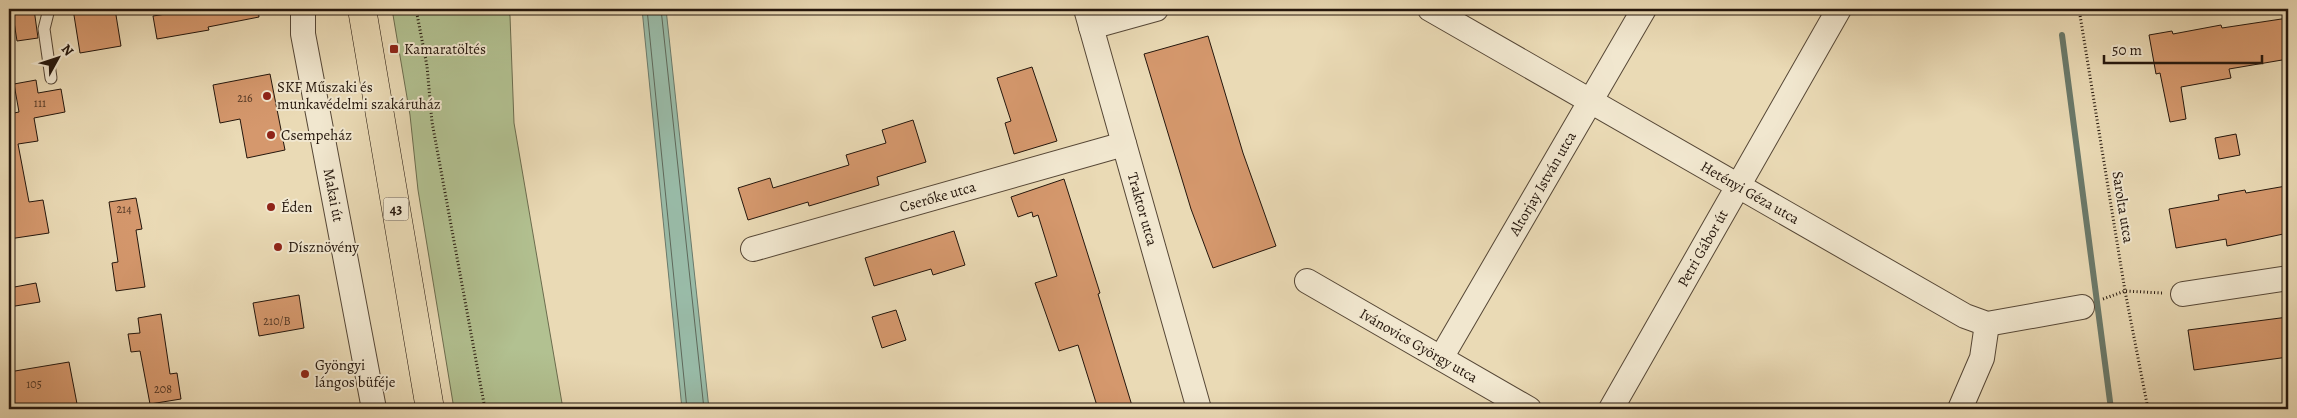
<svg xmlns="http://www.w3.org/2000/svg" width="2297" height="418" font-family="Alegreya,serif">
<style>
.green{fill:#b2c191;stroke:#6b6c4e}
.water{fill:#99bba8;stroke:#6a796a}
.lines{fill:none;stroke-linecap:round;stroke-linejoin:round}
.shore{stroke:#5e685a;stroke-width:1}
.stream{stroke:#6a796a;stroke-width:6}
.building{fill:#d5986d;stroke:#24160c}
.lane-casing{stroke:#564736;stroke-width:13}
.street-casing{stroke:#564736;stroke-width:26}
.primary-casing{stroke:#24160c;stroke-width:29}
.path{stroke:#24160c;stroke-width:3;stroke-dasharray:1 2.5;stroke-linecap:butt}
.lane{stroke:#f1e7cf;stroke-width:11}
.street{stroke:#f1e7cf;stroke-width:24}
.primary{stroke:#eadab5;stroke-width:28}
.poi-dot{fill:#8f2418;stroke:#f1e7cf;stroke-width:2}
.labels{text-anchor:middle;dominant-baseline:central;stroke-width:4;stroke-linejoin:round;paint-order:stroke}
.number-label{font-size:12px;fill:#503624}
.shield{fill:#f1e7cf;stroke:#625546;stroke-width:1}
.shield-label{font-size:14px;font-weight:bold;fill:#24160c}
.poi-label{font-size:15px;fill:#24160c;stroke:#f1e7cf;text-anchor:start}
.street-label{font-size:15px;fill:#24160c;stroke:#f1e7cf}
</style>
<rect width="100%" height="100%" fill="#eadab5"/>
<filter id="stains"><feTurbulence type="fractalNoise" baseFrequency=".004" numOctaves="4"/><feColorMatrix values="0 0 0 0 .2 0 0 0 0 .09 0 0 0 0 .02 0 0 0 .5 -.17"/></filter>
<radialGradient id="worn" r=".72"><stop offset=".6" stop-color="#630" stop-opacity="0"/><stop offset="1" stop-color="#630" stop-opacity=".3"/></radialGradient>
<polygon class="green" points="392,9 508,9 510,16 514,123 563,409 454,409 418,190 410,115"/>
<polygon class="water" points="642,9 666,9 709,409 682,409"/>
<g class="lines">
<g class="shore">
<polyline points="647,9 687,409"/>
<polyline points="661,9 704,409"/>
</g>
<polyline class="stream" points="2062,35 2111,409"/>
</g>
<g class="building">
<polygon points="12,9 34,9 38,38 17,41"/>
<polygon points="73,9 115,9 121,46 80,53"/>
<polygon points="198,9 258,9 259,17 208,27 209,30 157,39 153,16"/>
<polygon points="2288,18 2288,59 2229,69 2231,78 2181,87 2186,119 2170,122 2160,73 2156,74 2149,35 2172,31 2173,34 2221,25 2222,28"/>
<polygon points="1208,36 1243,153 1276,246 1213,268 1191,209 1144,54"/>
<polygon points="1032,67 1057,141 1014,154 1005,123 1011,121 997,78"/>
<polygon points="270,74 285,150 247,158 240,119 220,123 213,85"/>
<polygon points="36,80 38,93 61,89 65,112 34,118 38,141 18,144 29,202 43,200 49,233 9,239 9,114 19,112 14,84"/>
<polygon points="913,120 926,162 877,177 879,185 809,206 808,202 748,220 738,188 770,178 773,188 849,165 846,155 886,143 882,130"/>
<polygon points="2236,134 2240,155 2219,159 2215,138"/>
<polygon points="1064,179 1100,293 1098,294 1133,409 1098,409 1078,345 1059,351 1035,283 1057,276 1038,215 1033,217 1032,212 1018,217 1011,197"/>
<polygon points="2286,186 2288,199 2288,233 2227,246 2226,239 2176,248 2169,209 2219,200 2218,195 2245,190 2246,193"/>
<polygon points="136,198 142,229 136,230 145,287 116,291 112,263 118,262 109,202"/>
<polygon points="954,231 965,265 933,275 931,269 874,286 865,258"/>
<polygon points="36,283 40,302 9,307 9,288"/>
<polygon points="299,295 304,328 259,336 253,303"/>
<polygon points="896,310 906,340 882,348 872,317"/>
<polygon points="161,314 170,374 177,373 181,399 150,404 140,351 131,352 128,334 140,333 138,318"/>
<polygon points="2288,317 2288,357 2194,370 2188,330"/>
<polygon points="69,362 78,409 9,409 9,372"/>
</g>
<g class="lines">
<g class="lane-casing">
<polyline id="lane" points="49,9 44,29 51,78"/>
</g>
<g class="street-casing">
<g id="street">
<path id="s1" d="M303 9V34L374 409"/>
<path id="s2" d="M1086 9 1199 409"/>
<path id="s3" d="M1430 9 1965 316 1987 324 2082 307"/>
<polyline points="1091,27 1156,9"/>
<path id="s4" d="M753 249 1124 144"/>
<path id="s5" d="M1307 281 1529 409"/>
<polyline points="2183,294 2288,278"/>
<path id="s6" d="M1441 358 1644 9"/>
<path id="s7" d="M1611 409 1839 9"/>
<polyline points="1960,409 1982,358 1987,324"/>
</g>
</g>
<g class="primary-casing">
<polyline id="primary" points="362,9 430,409"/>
</g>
<g class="path">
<polyline points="416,9 427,66 432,122 485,409"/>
<polyline points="2079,9 2125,291 2148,409"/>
<polyline points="2103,299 2125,291 2162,293"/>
</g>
<use href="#lane" class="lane"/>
<use href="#street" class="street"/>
<use href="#primary" class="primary"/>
</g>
<g class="poi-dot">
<rect x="389" y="44" width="10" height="10" rx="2.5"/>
<circle cx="267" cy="96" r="5"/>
<circle cx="271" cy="135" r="5"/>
<circle cx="271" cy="207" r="5"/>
<circle cx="278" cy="247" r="5"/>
<circle cx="305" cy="374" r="5"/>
</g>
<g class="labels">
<g class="number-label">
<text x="245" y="98">216</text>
<text x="40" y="103">111</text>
<text x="124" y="209">214</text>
<text x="277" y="321">210/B</text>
<text x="34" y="384">105</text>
<text x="163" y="389">208</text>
</g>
<rect class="shield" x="383.5" y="197.5" width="25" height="23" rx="4"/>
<g class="shield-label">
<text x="396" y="209">43</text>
</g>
<g class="poi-label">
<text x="404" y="49">Kamaratöltés</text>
<text x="277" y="87">SKF Műszaki és<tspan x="277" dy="17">munkavédelmi szakáruház</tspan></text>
<text x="281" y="135">Csempeház</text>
<text x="281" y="207">Éden</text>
<text x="288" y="247">Dísznövény</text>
<text x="315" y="365">Gyöngyi<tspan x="315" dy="17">lángos büféje</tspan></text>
</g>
<g class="street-label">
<text stroke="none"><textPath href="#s6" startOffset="202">Altorjay István utca</textPath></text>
<text stroke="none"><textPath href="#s3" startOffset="369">Hetényi Géza utca</textPath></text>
<text stroke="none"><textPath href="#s1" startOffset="189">Makai út</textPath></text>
<text stroke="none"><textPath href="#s4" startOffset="192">Cserőke utca</textPath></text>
<text transform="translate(2123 207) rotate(81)">Sarolta utca</text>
<text stroke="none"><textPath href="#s2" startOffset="208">Traktor utca</textPath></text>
<text stroke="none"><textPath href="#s7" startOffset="185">Petri Gábor út</textPath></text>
<text stroke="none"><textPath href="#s5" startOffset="129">Ivánovics György utca</textPath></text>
</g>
</g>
<rect width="2297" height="418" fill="none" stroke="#eadab5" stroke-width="30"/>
<rect x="10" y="10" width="2277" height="398" fill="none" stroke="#24160c" stroke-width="2.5"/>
<rect x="15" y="15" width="2267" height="388" fill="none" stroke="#24160c"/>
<g transform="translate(58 58) rotate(50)" stroke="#f1e7cf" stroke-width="4" paint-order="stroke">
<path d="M0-4L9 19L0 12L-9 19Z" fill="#24160c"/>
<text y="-8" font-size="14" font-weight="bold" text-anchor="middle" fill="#24160c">N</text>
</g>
<path d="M2104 55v8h158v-8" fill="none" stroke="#24160c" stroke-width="2.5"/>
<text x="2112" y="55" font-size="15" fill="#24160c" stroke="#f1e7cf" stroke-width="4" paint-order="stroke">50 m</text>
<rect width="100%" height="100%" filter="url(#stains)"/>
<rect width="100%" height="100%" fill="url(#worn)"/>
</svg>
